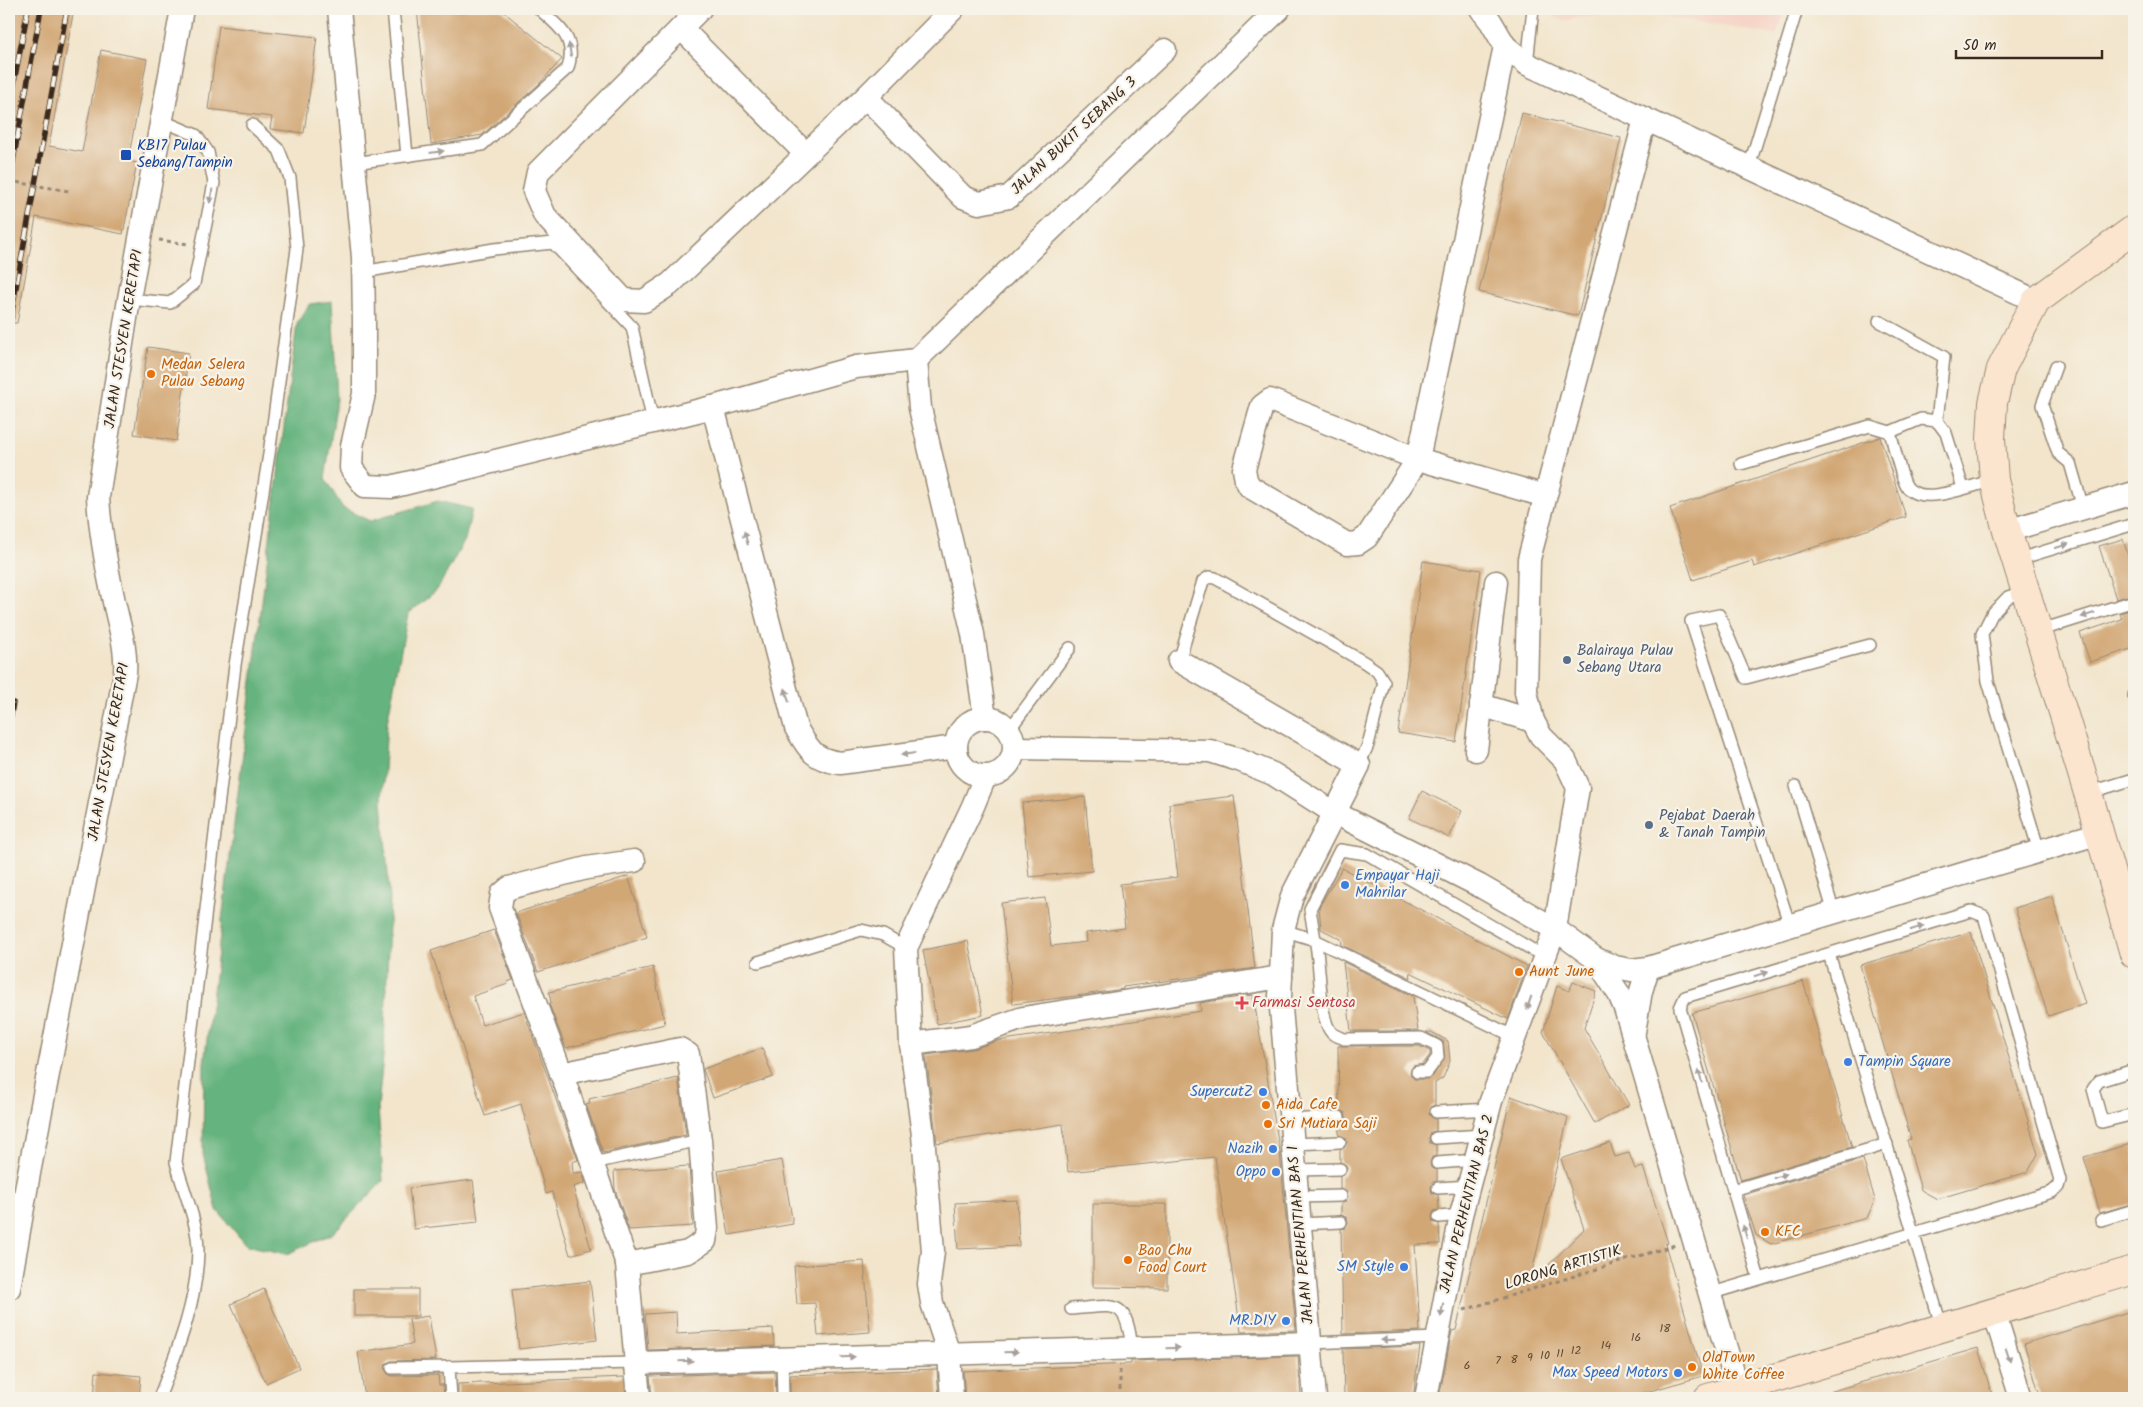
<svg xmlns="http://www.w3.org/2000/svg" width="2143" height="1407" font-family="Kalam,sans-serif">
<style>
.built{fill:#f6d2c4}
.forest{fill:#65b37e;stroke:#506e4e}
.building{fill:#d2a776}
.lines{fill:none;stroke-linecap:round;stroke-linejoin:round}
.lane-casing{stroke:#968875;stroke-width:14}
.street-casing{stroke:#968875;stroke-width:25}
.secondary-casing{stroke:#968875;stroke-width:30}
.path{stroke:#968875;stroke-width:3;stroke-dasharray:4 4;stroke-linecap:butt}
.lane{stroke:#fff;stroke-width:11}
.street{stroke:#fff;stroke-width:22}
.secondary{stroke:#fbe5cf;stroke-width:28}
.rail-casing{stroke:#3b2a1e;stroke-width:5.5}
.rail{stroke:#f7f3e8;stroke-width:4;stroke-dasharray:11;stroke-linecap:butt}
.path-bridge{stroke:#968875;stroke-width:3;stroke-dasharray:4 4;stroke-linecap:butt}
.oneway{fill:#a79f9a}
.transit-dot{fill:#1a4fb4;stroke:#f7f3e8;stroke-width:2}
.food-dot{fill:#e8710a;stroke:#f7f3e8;stroke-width:2}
.service-dot{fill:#5c6f8a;stroke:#f7f3e8;stroke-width:2}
.shop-dot{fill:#3f7fe0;stroke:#f7f3e8;stroke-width:2}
.health-dot{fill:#e0444e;stroke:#f7f3e8;stroke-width:2}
.labels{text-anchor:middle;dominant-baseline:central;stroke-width:4.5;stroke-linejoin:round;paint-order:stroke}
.number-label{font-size:12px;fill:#614934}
.street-label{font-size:15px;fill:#3b2a1e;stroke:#f7f3e8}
.transit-label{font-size:15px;fill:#164399;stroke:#f7f3e8;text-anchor:start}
.food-label{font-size:15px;fill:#c56008;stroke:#f7f3e8;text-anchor:start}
.service-label{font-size:15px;fill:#4e5e75;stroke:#f7f3e8;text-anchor:start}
.shop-label{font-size:15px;fill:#366cbe;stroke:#f7f3e8;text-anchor:end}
.health-label{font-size:15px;fill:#be3a42;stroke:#f7f3e8;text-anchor:start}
</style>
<rect width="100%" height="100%" fill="#f7f3e8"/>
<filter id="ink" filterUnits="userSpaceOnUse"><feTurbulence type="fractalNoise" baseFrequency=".02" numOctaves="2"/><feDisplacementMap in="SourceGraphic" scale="10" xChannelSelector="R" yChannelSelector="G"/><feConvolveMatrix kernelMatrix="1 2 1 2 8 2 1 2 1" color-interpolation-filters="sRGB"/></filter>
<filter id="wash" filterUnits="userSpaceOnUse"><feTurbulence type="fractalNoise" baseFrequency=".0096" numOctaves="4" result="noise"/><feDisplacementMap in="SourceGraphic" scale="20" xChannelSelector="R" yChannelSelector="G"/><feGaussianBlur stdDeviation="1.12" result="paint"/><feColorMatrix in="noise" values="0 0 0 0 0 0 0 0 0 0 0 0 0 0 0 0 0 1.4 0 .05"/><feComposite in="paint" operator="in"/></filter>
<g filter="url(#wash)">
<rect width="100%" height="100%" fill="#f2e5cc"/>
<polygon class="built" points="1538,9 1786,9 1776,35 1640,12 1576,18 1565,21"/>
<polygon class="forest" points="332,301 337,399 325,479 343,508 370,521 438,501 472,509 465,540 437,590 408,614 387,723 382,800 390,900 384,1047 378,1107 383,1181 333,1233 287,1254 246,1245 217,1210 203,1154 204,1063 297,323 310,304"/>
<g id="blocks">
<g class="building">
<polygon points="9,9 74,9 49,146 82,152 101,50 147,59 128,161 137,163 123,234 36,217 17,323 9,323"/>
<polygon points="417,9 500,9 562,59 539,84 482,135 431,144"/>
<polygon points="219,26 317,37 304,133 270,129 272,117 208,109"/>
<polygon points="1522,113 1621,138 1578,316 1479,292"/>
<polygon points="148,347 189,353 176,441 134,434"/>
<polygon points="1880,437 1906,517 1754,567 1752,561 1693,580 1670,508"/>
<polygon points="2123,539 2134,575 2134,594 2116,599 2099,546"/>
<polygon points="1423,561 1481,570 1456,742 1398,733"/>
<polygon points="2134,609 2134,648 2090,662 2080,633 2122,619 2120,613"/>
<polygon points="1422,791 1462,811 1449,838 1409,818"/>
<polygon points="1234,796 1255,968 1123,987 1123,989 1083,995 1013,1004 1001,903 1045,898 1051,946 1087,942 1086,933 1125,928 1120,884 1178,877 1169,804"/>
<polygon points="1085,797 1092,871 1029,877 1022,803"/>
<polygon points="1342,868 1527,966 1508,1019 1410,972 1411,978 1342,945 1341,939 1321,929 1319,907"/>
<polygon points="628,876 647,937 538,972 516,913"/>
<polygon points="2052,896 2085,1004 2048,1016 2015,908"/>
<polygon points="494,930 513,980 507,982 508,984 473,996 482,1025 524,1012 578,1160 572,1162 573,1173 582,1172 585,1183 573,1187 591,1249 570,1255 552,1192 546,1194 521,1104 485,1116 431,951"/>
<polygon points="1971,932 2038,1154 2028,1172 1937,1199 1921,1190 1907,1140 1911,1139 1860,965"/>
<polygon points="968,941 983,1015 937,1024 923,950"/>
<polygon points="1343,962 1413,996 1418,1031 1351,1031"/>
<polygon points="653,967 665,1024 566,1048 549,1004 551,1003 549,992"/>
<polygon points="1803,981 1852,1147 1741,1180 1692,1013"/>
<polygon points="1573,982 1596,991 1584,1028 1629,1105 1595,1124 1543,1032 1557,986 1569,991"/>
<polygon points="1253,995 1280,1152 1296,1330 1241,1332 1215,1157 1068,1172 1063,1124 937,1143 926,1055 973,1049 997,1041 1201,1011 1200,1003"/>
<polygon points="1426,1032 1431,1032 1448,1041 1450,1061 1443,1078 1435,1083 1435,1105 1432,1106 1429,1112 1430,1116 1436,1119 1436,1131 1431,1132 1429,1138 1430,1143 1436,1145 1436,1156 1432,1157 1430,1163 1431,1168 1437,1170 1437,1181 1433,1182 1431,1188 1432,1193 1438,1195 1439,1210 1434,1211 1432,1217 1433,1222 1439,1224 1440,1244 1415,1245 1420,1331 1343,1334 1341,1229 1345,1228 1348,1222 1347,1218 1341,1215 1341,1204 1345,1202 1348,1196 1347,1192 1340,1189 1340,1176 1344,1175 1347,1169 1346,1165 1340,1162 1340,1150 1344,1148 1347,1142 1346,1138 1339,1135 1339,1125 1344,1123 1346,1117 1345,1112 1339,1110 1338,1046 1419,1046 1430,1051 1430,1055 1423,1064 1413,1066 1410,1072 1414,1079 1427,1079 1433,1076 1445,1056 1443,1041"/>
<polygon points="762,1048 773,1077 713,1098 703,1069"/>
<polygon points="678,1078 686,1135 603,1153 586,1104 590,1103 589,1099"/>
<polygon points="1511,1096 1568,1117 1529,1285 1584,1229 1561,1159 1610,1143 1615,1157 1629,1153 1635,1169 1643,1167 1668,1243 1665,1244 1703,1376 1625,1398 1439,1398 1452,1331 1456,1330"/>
<polygon points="2134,1143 2134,1203 2100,1213 2084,1157"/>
<polygon points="1863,1159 1875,1200 1867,1218 1771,1244 1756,1235 1743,1195"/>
<polygon points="782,1160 793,1224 729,1235 718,1171"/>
<polygon points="689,1166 693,1226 629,1230 615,1189 614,1171"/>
<polygon points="473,1180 478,1222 414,1229 409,1188"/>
<polygon points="1017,1200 1019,1246 958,1249 955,1203"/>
<polygon points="1093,1204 1167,1204 1167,1288 1093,1287"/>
<polygon points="864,1261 870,1332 818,1336 815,1303 797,1304 794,1266"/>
<polygon points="590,1281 597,1340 519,1349 512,1290"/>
<polygon points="264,1289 299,1368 266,1383 231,1304"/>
<rect x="354" y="1289" width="64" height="27"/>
<polygon points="2134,1310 2134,1398 2041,1398 2024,1344"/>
<polygon points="676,1312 677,1334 773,1328 774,1346 648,1350 645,1314"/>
<polygon points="429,1316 436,1360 391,1361 386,1364 385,1369 388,1374 392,1376 438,1375 439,1385 443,1385 444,1398 365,1398 358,1352 413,1344 409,1319"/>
<polygon points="1420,1346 1413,1398 1344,1398 1343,1349"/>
<polygon points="1978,1348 1993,1398 1822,1398 1822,1394"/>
<polygon points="1298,1356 1301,1398 965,1398 963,1371 1131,1364 1131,1361"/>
<polygon points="937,1369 939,1398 790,1398 790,1375"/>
<polygon points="96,1372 141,1376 139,1398 94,1398"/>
<polygon points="775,1372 776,1398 652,1398 650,1376"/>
<polygon points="624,1377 626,1398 458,1398 458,1384"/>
</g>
</g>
</g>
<g filter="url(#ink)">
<use href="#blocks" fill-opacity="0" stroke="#968875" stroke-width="1"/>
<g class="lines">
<g class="lane-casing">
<g id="lane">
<polyline points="393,9 407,156"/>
<polyline points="1527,64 1533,9"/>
<path d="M354 163 482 145 568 68C577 39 559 26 539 9"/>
<polyline points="1749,167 1797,9"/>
<polyline points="363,272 494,249 553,243 632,327 653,422"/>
<polyline points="129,299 170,303 194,284 214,183 208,152 196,135 163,121"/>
<polyline points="1879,321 1944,357 1937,421 1921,419 1890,432"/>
<polyline points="2056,366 2042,405 2058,453 2070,463 2083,508"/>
<polyline points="1937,421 1946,433 1963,488"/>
<path d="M1741 464 1870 426 1890 432C1894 445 1901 479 1907 487 1922 507 1973 485 1994 480"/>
<polyline points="2016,560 2134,524"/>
<polyline points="2026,591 2008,597 1992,614 1982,634 1988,681 2039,851"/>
<polyline points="2038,631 2134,601"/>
<polyline points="1179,661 1203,581 1209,577 1215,578 1364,662 1377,671 1384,682 1368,745 1359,765"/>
<polyline points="2134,695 2134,696"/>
<polyline points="1009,730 1070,648"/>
<polyline points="1796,786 1834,913"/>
<polyline points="2088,793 2134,779"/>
<polyline points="1790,926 1691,621 1719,615 1746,678 1870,645"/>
<path d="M1283 930 1315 940C1321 961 1318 1022 1333 1034 1336 1036 1341 1037 1344 1039L1421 1038 1437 1046 1438 1057 1427 1072H1417"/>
<polyline points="1829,954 1942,1328"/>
<polyline points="758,962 861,930 883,935 906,948"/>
<polyline points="1517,1038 1315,940 1310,909 1340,850 1367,854 1545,957"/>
<polyline points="2134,1070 2099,1081 2093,1089 2102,1122 2134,1114"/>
<polyline points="1436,1112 1490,1109"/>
<polyline points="1291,1120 1339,1117"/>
<polyline points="1436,1138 1483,1135"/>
<polyline points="1293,1144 1340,1142"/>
<polyline points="593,1163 700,1140"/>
<polyline points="1437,1163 1476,1160"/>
<polyline points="1295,1170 1340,1169"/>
<polyline points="1438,1188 1469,1186"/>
<polyline points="1733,1190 1887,1144"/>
<polyline points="1298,1197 1341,1196"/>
<polyline points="1439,1217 1461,1215"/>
<polyline points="2101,1220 2134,1210"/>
<polyline points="1300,1224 1341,1222"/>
<polyline points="1709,1294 2052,1192 2058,1187 2060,1180 1984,916 1971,911 1685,997 1680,1008 1759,1279"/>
<path d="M1071 1309C1116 1306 1126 1297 1132 1349"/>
<polyline points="1310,1343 1437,1338"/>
<polyline points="782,1358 783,1398"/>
<polyline points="392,1368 449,1367"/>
<path d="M159 1398C177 1351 197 1303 198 1251 198 1221 183 1191 176 1162L235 665 269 454 297 249 290 178 279 150 252 125"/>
<polyline points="451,1398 449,1367 637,1363"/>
</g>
</g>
<g class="street-casing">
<g id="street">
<polyline points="339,9 363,257 364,322 364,394 352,446 351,468 365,486 391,487 713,407 856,367 916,360 1279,9"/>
<polyline points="700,9 538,172 534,191 545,216 624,300 644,301 670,284 866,97 953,9"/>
<polyline points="1481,9 1491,22 1505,46 1527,64 2036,301"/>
<polyline points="681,28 806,154"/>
<polyline points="1505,46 1418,459 1367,537 1358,543 1347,544 1250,487 1246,480 1244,469 1262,406 1270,400 1418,459 1545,496"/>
<polyline points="866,97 963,197 979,203 1009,197 1165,50"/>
<polyline points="916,360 920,408 973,634 985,718"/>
<path d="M713 407 796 728C809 750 813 759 840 763L956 747"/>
<polyline points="2007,531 2134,493"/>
<polyline points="1179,661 1359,765 1292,896 1283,930 1280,997 1315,1398"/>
<polyline points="1481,705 1533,721"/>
<circle cx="985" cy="747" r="29"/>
<polyline points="1015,748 1210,751 1239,760 1273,774 1333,812 1480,886 1555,929 1596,959 1615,967 1631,970 1648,968 2100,833"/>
<polyline points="1476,750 1496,582"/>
<polyline points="634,861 587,868 509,888 502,894 500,908 567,1089 627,1264 639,1398"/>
<polyline points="1596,959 1619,994 1625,1008 1738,1389"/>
<polyline points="1634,1032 1641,991 1648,968"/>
<polyline points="911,1044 971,1036 1023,1018 1281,977"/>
<polyline points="561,1074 680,1049 688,1054 700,1140 707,1229 705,1241 688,1252 627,1264"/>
<path d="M9 1288 29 1173 125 673C127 646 118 623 113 597 106 564 100 531 98 497L129 299 182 9"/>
<polyline points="1994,1312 2021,1398"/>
<polyline points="637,1363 1310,1343"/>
<polyline points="952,1398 949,1354 932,1303 929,1284 933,1251 923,1135 911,1044 906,948 973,806 985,777"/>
<polyline points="1426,1398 1461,1215 1491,1101 1555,929 1578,788 1565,760 1541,736 1533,721 1526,692 1529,559 1645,119"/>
</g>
</g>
<g class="secondary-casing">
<g id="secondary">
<polyline points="2134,229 2036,301 2001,369 1993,403 1991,439 1994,480 2007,531 2088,793 2134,954"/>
<polyline points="1708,1398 2134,1270"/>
</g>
</g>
<g class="path">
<polyline points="159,240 188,244"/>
<polyline points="1464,1310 1675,1245"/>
<polyline points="1120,1370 1120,1398"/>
</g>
<use href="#lane" class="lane"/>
<use href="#street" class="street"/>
<use href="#secondary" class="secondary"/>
<g class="rail-casing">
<g id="rail">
<polyline points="9,108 28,9"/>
<polyline points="9,183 41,9"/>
<polyline points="9,326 67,9"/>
<polyline points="9,725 13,703"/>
</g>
</g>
<use href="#rail" class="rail"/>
<polyline class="path-bridge" points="9,181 69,191"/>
</g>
<defs><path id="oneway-solid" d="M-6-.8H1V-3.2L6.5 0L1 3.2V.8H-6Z" transform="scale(1.25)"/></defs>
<g class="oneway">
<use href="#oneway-solid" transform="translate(570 50) rotate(-99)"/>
<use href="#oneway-solid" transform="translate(437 152) rotate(-8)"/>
<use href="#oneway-solid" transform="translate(211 196) rotate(101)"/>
<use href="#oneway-solid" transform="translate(746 538) rotate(-105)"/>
<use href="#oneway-solid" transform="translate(2062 546) rotate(-17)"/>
<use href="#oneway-solid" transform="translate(2088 615) rotate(163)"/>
<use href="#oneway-solid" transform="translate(787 695) rotate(-105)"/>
<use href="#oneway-solid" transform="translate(908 754) rotate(172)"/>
<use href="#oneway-solid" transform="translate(1917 928) rotate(-17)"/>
<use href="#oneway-solid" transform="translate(1761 974) rotate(-17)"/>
<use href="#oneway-solid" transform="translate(1529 1003) rotate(109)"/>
<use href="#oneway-solid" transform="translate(1700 1076) rotate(-106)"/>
<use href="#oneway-solid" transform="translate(1780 1176) rotate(-17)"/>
<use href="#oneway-solid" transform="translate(1745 1232) rotate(-106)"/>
<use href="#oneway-solid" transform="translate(1442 1310) rotate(100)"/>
<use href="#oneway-solid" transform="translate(1388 1340) rotate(178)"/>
<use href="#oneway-solid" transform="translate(1173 1348) rotate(-2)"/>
<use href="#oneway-solid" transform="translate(1011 1352) rotate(-2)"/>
<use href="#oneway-solid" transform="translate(2008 1355) rotate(72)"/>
<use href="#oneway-solid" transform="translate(848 1357) rotate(-2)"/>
<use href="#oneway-solid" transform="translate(686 1361) rotate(-2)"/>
</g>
</g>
<rect class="transit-dot" x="120" y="149" width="12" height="12" rx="2.5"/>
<g class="food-dot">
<circle cx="151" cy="374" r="5"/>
<circle cx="1519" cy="972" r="5"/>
<circle cx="1266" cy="1105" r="5"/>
<circle cx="1268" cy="1124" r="5"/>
<circle cx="1765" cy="1232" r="5"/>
<circle cx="1128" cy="1260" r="5"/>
<circle cx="1692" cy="1367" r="5"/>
</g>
<g class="service-dot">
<circle cx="1567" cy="660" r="5"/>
<circle cx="1649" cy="825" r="5"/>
</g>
<g class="shop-dot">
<circle cx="1345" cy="885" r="5"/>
<circle cx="1848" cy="1062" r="5"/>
<circle cx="1263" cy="1092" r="5"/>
<circle cx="1273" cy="1149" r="5"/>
<circle cx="1276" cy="1172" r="5"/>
<circle cx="1404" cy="1267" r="5"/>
<circle cx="1286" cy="1321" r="5"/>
<circle cx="1678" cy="1373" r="5"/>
</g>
<path class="health-dot" d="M1239.5 995.5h5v5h5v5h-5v5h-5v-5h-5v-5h5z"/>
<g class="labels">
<g class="number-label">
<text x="1665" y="1328">18</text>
<text x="1636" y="1337">16</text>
<text x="1606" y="1345">14</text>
<text x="1576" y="1350">12</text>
<text x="1560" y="1353">11</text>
<text x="1545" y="1355">10</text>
<text x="1530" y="1357">9</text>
<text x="1514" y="1359">8</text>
<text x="1498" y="1360">7</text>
<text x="1467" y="1365">6</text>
</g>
<g class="street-label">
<text transform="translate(1074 136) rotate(-43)">JALAN BUKIT SEBANG 3</text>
<text transform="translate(124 339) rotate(-81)">JALAN STESYEN KERETAPI</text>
<text transform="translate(109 752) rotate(-80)">JALAN STESYEN KERETAPI</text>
<text transform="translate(1467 1204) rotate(-76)">JALAN PERHENTIAN BAS 2</text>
<text transform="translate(1301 1235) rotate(-95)">JALAN PERHENTIAN BAS 1</text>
<text transform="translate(1563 1268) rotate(-17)">LORONG ARTISTIK</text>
</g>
<g class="transit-label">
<text x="137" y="146">KB17 Pulau<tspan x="137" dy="17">Sebang/Tampin</tspan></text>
</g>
<g class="food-label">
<text x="161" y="365">Medan Selera<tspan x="161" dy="17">Pulau Sebang</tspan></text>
<text x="1529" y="972">Aunt June</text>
<text x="1276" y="1105">Aida Cafe</text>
<text x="1278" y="1124">Sri Mutiara Saji</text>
<text x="1775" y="1232">KFC</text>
<text x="1138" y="1251">Bao Chu<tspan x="1138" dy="17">Food Court</tspan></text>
<text x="1702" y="1358">OldTown<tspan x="1702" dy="17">White Coffee</tspan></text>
</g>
<g class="service-label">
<text x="1577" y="651">Balairaya Pulau<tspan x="1577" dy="17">Sebang Utara</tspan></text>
<text x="1659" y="816">Pejabat Daerah<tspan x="1659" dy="17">&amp; Tanah Tampin</tspan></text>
</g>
<g class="shop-label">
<text x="1355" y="876" text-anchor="start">Empayar Haji<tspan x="1355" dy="17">Mahrilar</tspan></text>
<text x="1858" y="1062" text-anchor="start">Tampin Square</text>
<text x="1253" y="1092">SupercutZ</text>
<text x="1263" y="1149">Nazih</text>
<text x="1266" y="1172">Oppo</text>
<text x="1394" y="1267">SM Style</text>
<text x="1276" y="1321">MR.DIY</text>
<text x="1668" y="1373">Max Speed Motors</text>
</g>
<g class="health-label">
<text x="1252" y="1003">Farmasi Sentosa</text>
</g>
</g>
<rect width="2143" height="1407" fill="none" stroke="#f7f3e8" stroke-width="30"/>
<path d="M1956 50v8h146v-8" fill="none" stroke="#3b2a1e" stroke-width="2.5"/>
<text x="1963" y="50" font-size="15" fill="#3b2a1e" stroke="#f7f3e8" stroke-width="4" paint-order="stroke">50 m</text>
</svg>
